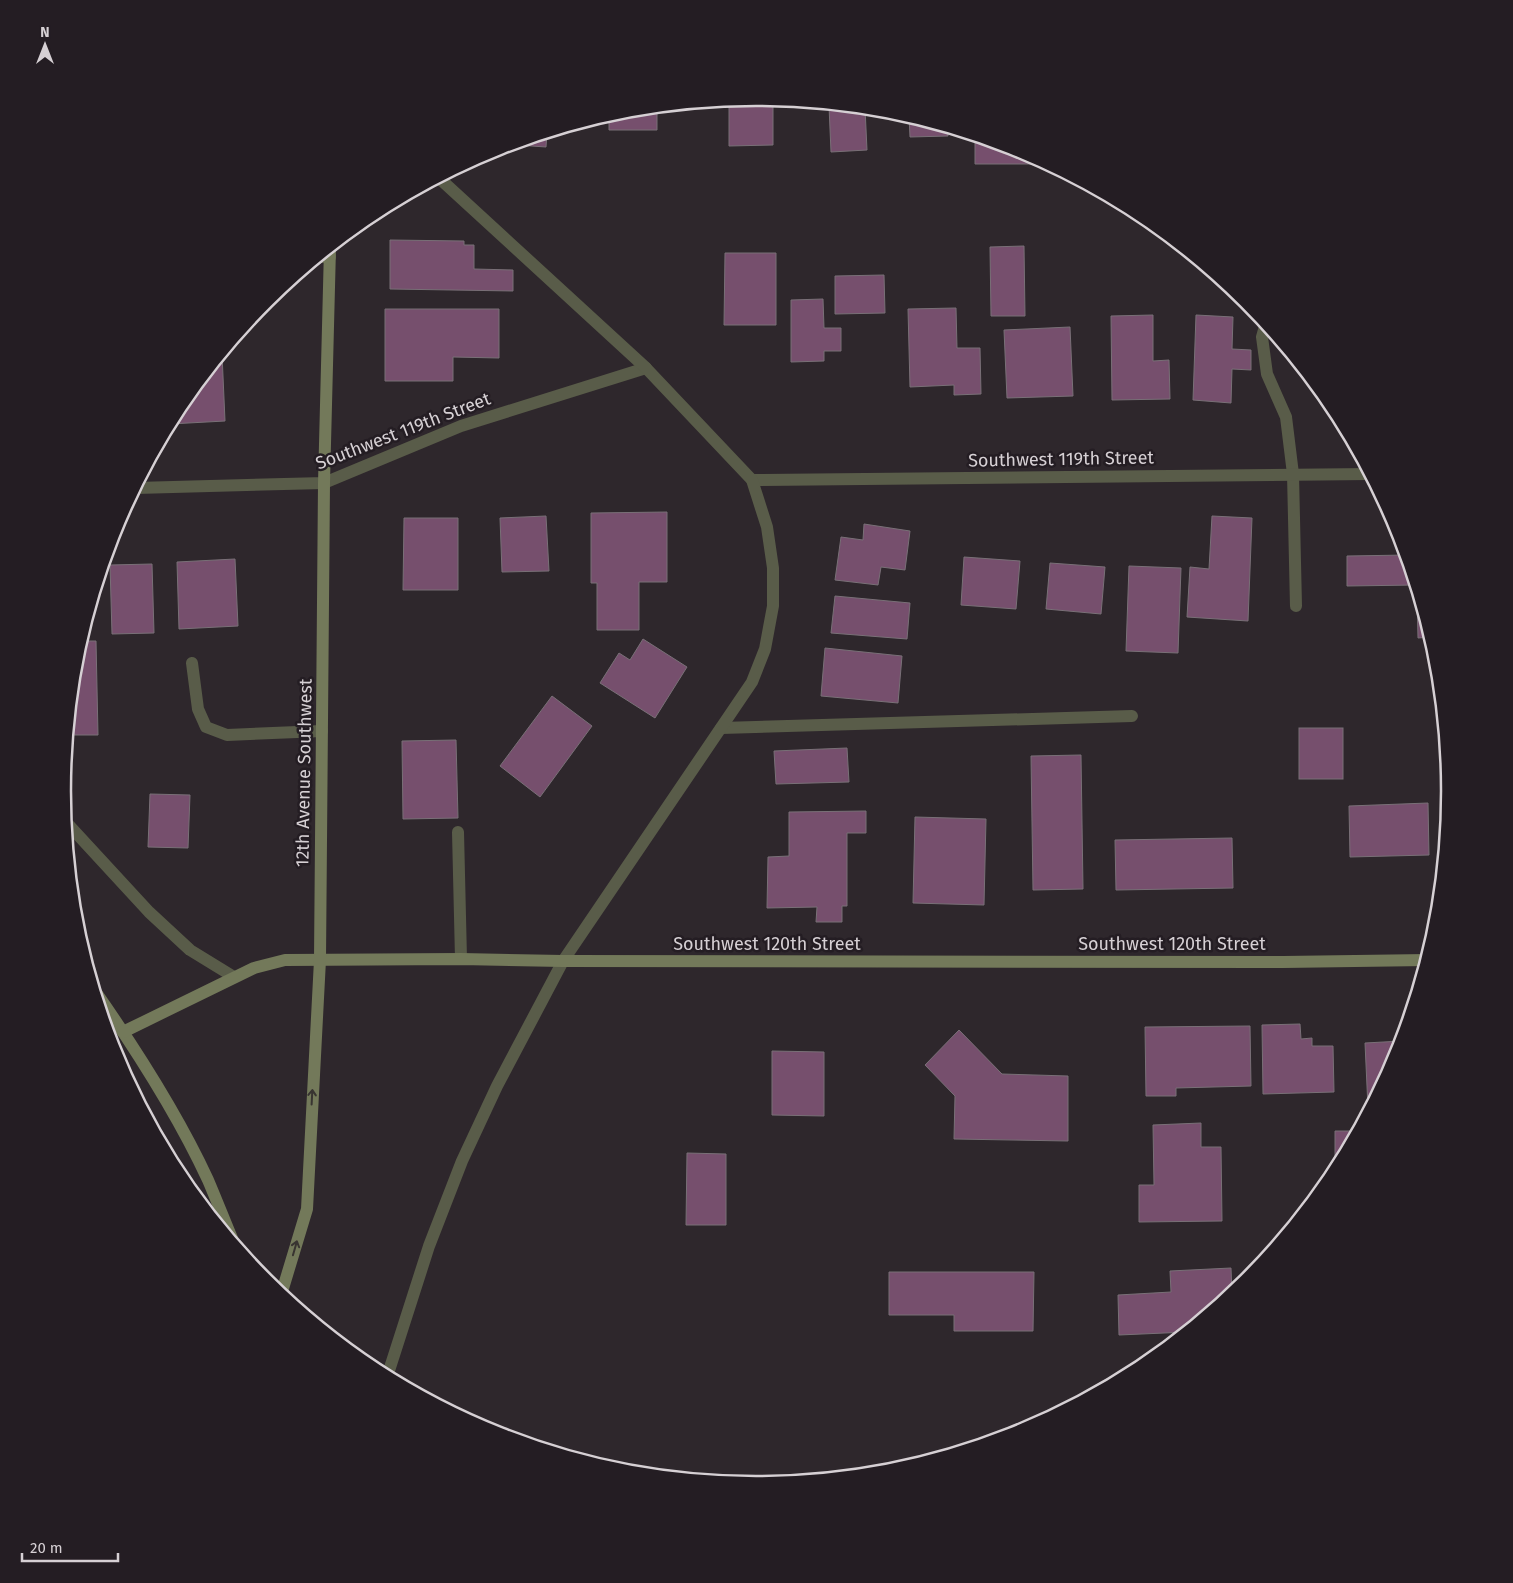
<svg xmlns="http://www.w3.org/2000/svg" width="1513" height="1583" font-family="'Fira Sans',sans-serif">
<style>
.building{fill:#764f6d;stroke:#797077}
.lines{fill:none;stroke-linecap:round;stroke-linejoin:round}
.lane{stroke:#595c49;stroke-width:12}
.street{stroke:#595c49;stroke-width:12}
.secondary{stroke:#73795a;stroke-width:12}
.oneway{stroke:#383431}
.labels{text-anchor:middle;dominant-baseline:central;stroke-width:5;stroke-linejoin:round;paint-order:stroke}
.street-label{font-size:18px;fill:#d6d0d4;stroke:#241d23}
.rim{fill:none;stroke:#d6d0d4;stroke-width:2.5}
</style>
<rect width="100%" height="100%" fill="#2e272c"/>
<g class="building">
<polygon points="757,98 773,99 773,145 729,146 729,100"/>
<polygon points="837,105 865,108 867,150 831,152 829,106"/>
<polygon points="657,107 657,130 609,130 609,115 621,111"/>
<polygon points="909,116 948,128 948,136 910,137"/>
<polygon points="547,133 546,147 517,145 517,142"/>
<polygon points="975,136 1022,150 1033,156 1033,164 975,164"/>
<polygon points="390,240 464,241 464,245 474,245 474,269 513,270 513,291 390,289"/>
<polygon points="1024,246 1025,316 991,316 990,247"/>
<polygon points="725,253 776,253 776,325 724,325"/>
<polygon points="884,275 885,313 835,314 835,276"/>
<polygon points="823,299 824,328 841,328 841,351 824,351 824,361 791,362 791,300"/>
<polygon points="956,308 957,348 980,348 981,394 954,395 954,385 910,387 908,309"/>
<polygon points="385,309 499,309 499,358 453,357 453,381 385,381"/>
<polygon points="1153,315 1153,361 1169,360 1170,399 1112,400 1111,316"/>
<polygon points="1196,315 1233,317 1232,349 1251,350 1251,370 1232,369 1231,403 1193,400"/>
<polygon points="1070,327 1073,396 1007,398 1004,330"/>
<polygon points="222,354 225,421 170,424 180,406"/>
<polygon points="667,512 667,582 639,582 639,630 597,630 597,583 591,583 591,513"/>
<polygon points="546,516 549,571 502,572 500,518"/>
<polygon points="1212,516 1252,518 1248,621 1187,617 1190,567 1209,569"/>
<polygon points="404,518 458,518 458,590 403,590"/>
<polygon points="864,524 910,531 905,570 881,567 878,585 835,580 841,537 863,540"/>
<polygon points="1407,555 1416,585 1347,586 1347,556"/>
<polygon points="964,557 1020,561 1016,609 961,605"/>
<polygon points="235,559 238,626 179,629 177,562"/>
<polygon points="1050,563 1105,567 1101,614 1046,609"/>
<polygon points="152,564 154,633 112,634 110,565"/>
<polygon points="1129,566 1181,568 1178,653 1126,651"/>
<polygon points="835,596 910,603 907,639 831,633"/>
<polygon points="1417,599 1420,599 1431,637 1418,638"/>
<polygon points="643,639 687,667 655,718 600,683 619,653 630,660"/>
<polygon points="80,641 96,641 98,735 71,735 71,708 76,656"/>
<polygon points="825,648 902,656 898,703 821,696"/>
<polygon points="552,696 592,726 540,797 500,766"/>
<rect x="1299" y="728" width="44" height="51"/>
<polygon points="456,740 458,818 403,819 402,741"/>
<polygon points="847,748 849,782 776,784 774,751"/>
<polygon points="1081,755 1083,889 1033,890 1031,756"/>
<polygon points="150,794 190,795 188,848 148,847"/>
<polygon points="1428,803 1429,855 1350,857 1349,806"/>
<polygon points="866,811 866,833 847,833 847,906 842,906 842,922 816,922 817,907 767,908 768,857 789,856 789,812"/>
<polygon points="915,817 986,819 984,905 913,903"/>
<polygon points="1232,838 1233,888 1116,890 1115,840"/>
<polygon points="1300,1024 1301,1039 1312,1038 1312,1046 1333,1046 1334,1092 1263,1094 1262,1025"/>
<polygon points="1250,1026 1251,1086 1176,1088 1176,1096 1146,1096 1145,1027"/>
<polygon points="959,1030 1002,1074 1068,1076 1068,1141 954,1139 955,1096 925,1065"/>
<polygon points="1402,1041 1398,1057 1370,1108 1368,1108 1365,1043"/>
<polygon points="772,1051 824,1052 824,1116 772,1115"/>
<polygon points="1201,1123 1201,1147 1221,1147 1222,1221 1139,1222 1139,1185 1154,1185 1153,1125"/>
<polygon points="1335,1131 1358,1131 1341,1162 1335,1162"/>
<polygon points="687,1153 726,1154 726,1225 686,1225"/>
<polygon points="1231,1268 1232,1294 1187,1332 1119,1335 1118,1295 1171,1292 1170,1271"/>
<polygon points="889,1272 1034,1272 1033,1331 954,1331 954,1315 889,1315"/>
</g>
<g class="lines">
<g class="lane">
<polyline points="320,257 330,257"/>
<polyline points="1266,323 1262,337 1267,374 1286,417 1293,474"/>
<polyline points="192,663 198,709 206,727 227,735 322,731"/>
<polyline points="721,728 1132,716"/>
<polyline points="66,822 149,912 190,950 234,977"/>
<polyline points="458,832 461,959"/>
</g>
<g class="street">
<polyline points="1293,474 1296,606"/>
<polyline points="752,480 1370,474"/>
<polyline points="136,488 324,483 461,426 646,368"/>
<polyline points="387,1377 429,1246 462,1161 497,1086 563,961 752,682 765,649 773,606 773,568 767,527 752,480 646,368 439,178"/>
</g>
<g class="secondary">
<path d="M95 991C137 1051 177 1113 208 1180 217 1201 225 1222 234 1243"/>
<polyline points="123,1032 254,968 285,960 461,959 563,961 1283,962 1427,960"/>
<polyline points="281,1295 307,1209 320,960 324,483 330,248"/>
</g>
</g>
<defs><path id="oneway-shaft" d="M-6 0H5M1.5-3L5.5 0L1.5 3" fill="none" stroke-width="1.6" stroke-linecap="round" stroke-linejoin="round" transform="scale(1.25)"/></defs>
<g class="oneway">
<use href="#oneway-shaft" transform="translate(312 1097) rotate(-87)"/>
<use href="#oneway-shaft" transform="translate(295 1248) rotate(-74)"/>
</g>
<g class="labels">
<g class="street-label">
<text transform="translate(403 431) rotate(-21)">Southwest 119th Street</text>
<text transform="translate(1061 459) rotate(-1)">Southwest 119th Street</text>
<text transform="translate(304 773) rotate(-89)">12th Avenue Southwest</text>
<text x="767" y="944">Southwest 120th Street</text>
<text x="1172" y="944">Southwest 120th Street</text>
</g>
</g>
<path d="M0 0H1513V1583H0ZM71 791a685 685 0 1 1 1370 0a685 685 0 1 1-1370 0Z" fill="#241d23" fill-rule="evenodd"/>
<path class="rim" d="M71 791a685 685 0 1 1 1370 0a685 685 0 1 1-1370 0Z"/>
<g transform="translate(45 45)" stroke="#241d23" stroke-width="4" paint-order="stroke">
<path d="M0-4L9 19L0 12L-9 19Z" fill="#d6d0d4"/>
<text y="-8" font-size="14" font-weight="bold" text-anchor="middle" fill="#d6d0d4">N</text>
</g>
<path d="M22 1553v8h96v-8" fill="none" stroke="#d6d0d4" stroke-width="2.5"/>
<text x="30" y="1553" font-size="15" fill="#d6d0d4" stroke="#241d23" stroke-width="4" paint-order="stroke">20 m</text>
</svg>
